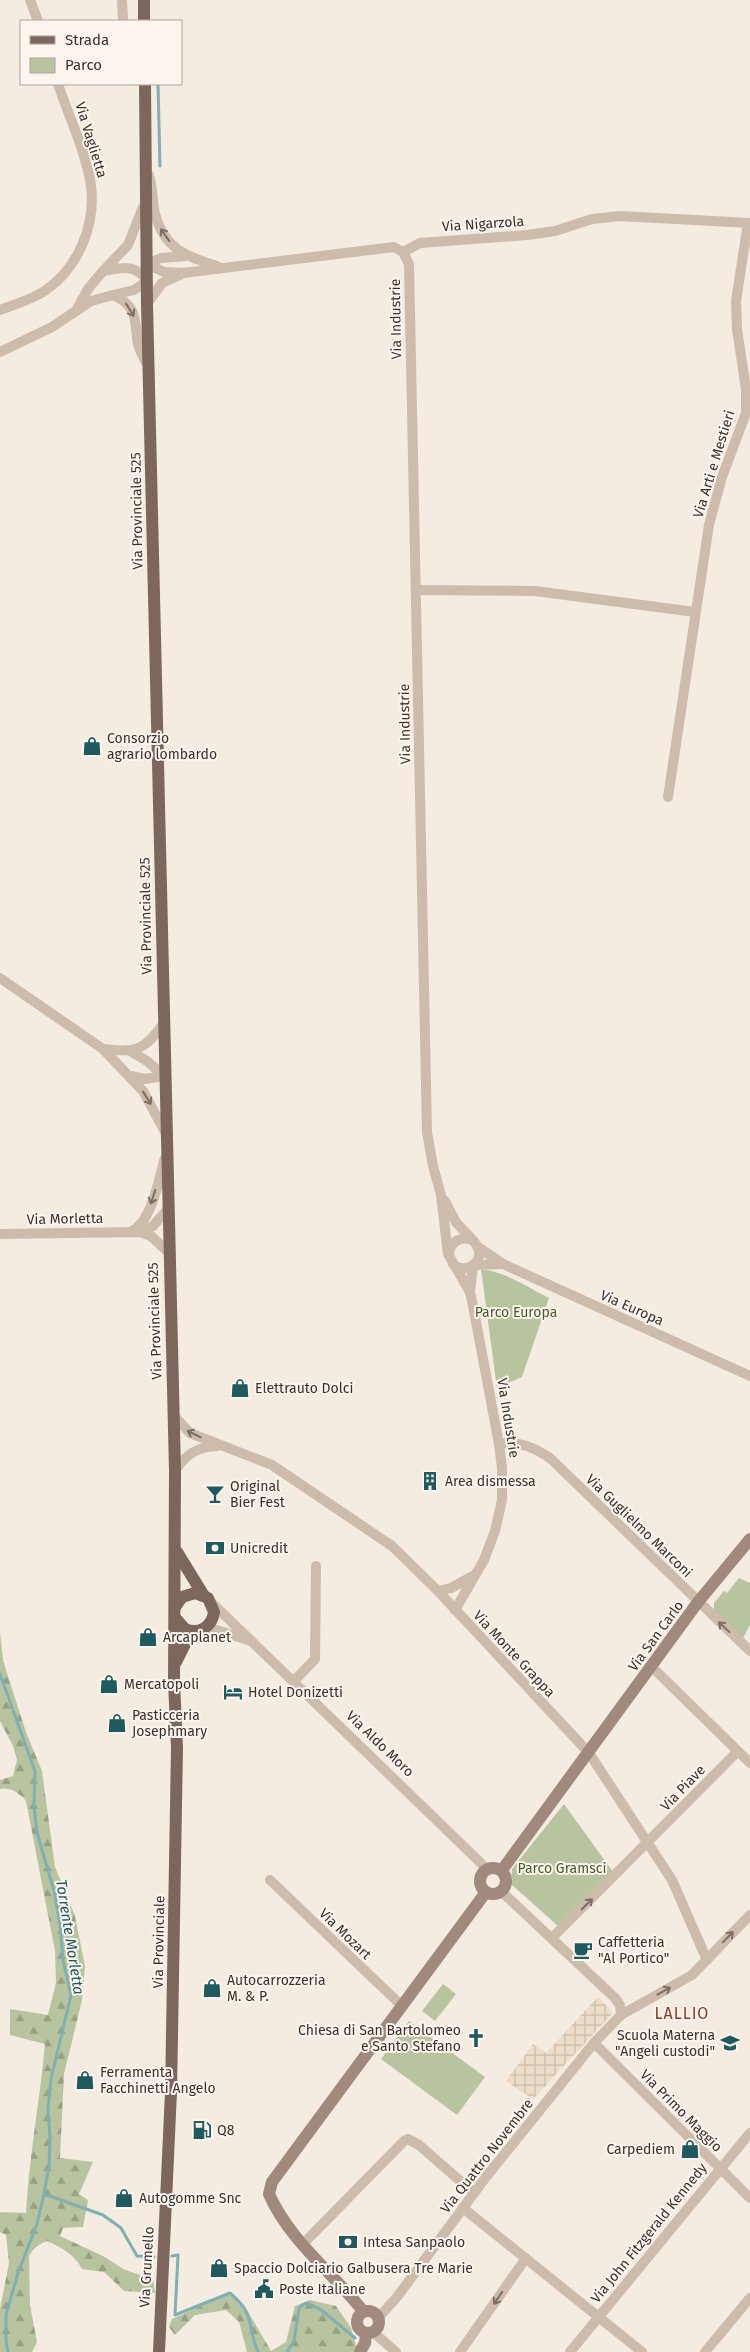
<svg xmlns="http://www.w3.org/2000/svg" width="750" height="2352" font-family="'Fira Sans',sans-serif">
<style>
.forest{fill:url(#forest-firs)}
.green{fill:#b8c4a0}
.plaza{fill:url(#plaza-grid)}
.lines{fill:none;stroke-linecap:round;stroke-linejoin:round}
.stream{stroke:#7fb0b2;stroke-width:3}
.street{stroke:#cdbbac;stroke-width:10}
.secondary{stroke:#a18a7d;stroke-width:12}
.primary{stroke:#7d675c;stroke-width:12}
.oneway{stroke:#7d6f65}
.labels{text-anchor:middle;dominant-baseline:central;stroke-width:4;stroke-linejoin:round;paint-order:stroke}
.street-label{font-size:14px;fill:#3b302b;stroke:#fbf5ee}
.poi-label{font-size:14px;fill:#3b302b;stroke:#fbf5ee;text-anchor:start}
.park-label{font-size:14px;fill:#4a5a2e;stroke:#fbf5ee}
.water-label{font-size:15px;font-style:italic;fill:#1f5a5e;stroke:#fbf5ee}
.quarter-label{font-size:16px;letter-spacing:1px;fill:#8c3b22;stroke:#fbf5ee}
</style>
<defs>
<pattern id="forest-firs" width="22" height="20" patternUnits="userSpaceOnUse" patternTransform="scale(1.25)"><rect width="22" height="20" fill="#b8c4a0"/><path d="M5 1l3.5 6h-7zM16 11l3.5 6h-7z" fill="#97a083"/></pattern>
<pattern id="plaza-grid" width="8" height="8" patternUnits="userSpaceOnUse" patternTransform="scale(1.25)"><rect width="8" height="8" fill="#ecdcc8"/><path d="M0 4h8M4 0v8" fill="none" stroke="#cbbdac"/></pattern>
</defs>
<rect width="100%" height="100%" fill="#f4ebe1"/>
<g class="forest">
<path d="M0 1632 3 1660 11 1686 26 1732 42 1771 55 1867 75 1916 85 1967 82 2000 64 2074 60 2158 93 2162 79 2194 88 2200 83 2227 63 2228 60 2236 103 2256 125 2270 153 2279 155 2293 124 2291 104 2272 82 2269C75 2255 61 2247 47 2241 38 2244 33 2249 29 2256L30 2305 37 2342 32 2352H0V2309L9 2263 6 2235 0 2232V2212L26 2213C29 2156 40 2100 45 2044L10 2035V2009L48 2015 56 1983 55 1951 26 1801C19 1793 11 1787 0 1789V1780L13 1776 17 1760 13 1746 0 1721Z"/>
<polygon points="230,2293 244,2305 271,2351 286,2342 295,2306 310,2300 336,2306 351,2328 357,2348 355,2352 247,2352 239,2322 226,2310 195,2315 175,2335 169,2327 172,2319"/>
</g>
<g class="green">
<path d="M481 1269C506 1272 527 1287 549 1298L522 1377 497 1388Z"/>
<polygon points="739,1578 750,1583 750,1625 743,1638 714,1610 714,1603 724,1591 727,1593"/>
<polygon points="564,1804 613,1872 558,1926 511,1884 512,1869"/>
<polygon points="443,1984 456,1994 435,2021 422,2011"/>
<polygon points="409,2021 485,2077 457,2115 381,2059"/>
</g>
<polygon class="plaza" points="598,1997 613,2013 533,2099 506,2081 533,2044 546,2053"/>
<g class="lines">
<g class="stream">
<polyline points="158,84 160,166"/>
<polyline points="0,1674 35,1771 34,1806 37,1833 54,1891 60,1924 63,1960 71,1995 51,2079 48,2108 50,2138 49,2166 44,2194 37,2224 18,2273 6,2315 6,2341 8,2352"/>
<polyline points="44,2194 103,2215 121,2228 137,2256 154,2257"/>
<path d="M172 2256 178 2255 175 2315 230 2293C257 2316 246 2325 258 2352"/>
<polyline points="287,2352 294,2341 299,2308 306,2303 320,2309 355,2338"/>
</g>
<g class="street">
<polyline points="30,0 38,21"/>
<polyline points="122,0 123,21"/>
<path d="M149 175C153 188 152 201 155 214 164 248 186 257 217 266"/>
<polyline points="403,252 420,243 527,235 555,231 592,219 620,216 750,223"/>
<polyline points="147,264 164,272 183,273 394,247 403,252 409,264 427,1132 433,1166 441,1195 448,1254 470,1292 473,1306 499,1444 502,1468 502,1500 495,1531 484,1560 455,1610"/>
<polyline points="147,264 161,258 185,256"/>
<polyline points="104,270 128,245 143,207"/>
<polyline points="147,304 162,283 180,275"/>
<path d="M77 309 88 289 103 271C121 268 135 263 147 281L134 290 113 295"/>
<path d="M0 310C15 304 32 300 46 290 78 268 96 225 91 186 86 152 69 117 58 84"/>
<path d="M0 352 52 327 91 301 113 295C139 307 134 320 138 344 140 352 144 359 148 366"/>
<polyline points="416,590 535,591 695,612"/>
<polyline points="668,797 709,525 722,477 746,413 746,389 737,329 736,301 748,223"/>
<polyline points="0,978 103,1049 143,1091 165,1132"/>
<path d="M103 1049C134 1053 145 1051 163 1024"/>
<polyline points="130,1051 147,1061 164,1076 145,1079 131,1076"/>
<path d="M445 1201C448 1207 452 1215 456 1222 462 1230 472 1237 477 1246 486 1261 465 1276 453 1264"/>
<path d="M131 1232C153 1220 158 1180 165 1158"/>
<polyline points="139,1232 153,1226 167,1210"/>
<polyline points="0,1234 139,1232 151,1236 168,1252"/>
<polyline points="478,1247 503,1264 750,1376"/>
<path d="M449 1253C451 1241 461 1236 472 1240"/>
<polyline points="475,1265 503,1264"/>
<polyline points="470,1292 473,1266"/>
<polyline points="173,1415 190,1433 272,1465 392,1546 438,1591 589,1753 672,1880 707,1960"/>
<path d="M499 1444C520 1441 533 1447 550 1458L750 1651"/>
<path d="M175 1471C186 1454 197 1447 217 1446"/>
<polyline points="438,1591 451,1588 473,1576"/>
<polyline points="212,1603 487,1869"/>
<polyline points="207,1627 248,1640"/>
<polyline points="652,1667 750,1763"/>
<polyline points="294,1681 315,1659 316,1566"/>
<polyline points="270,1880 402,2006"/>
<polyline points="501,1891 615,1998 620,2005 621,2015"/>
<polyline points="552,1938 737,1752"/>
<polyline points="594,2043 750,2198"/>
<polyline points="463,2208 642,2352"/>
<polyline points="303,2244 404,2141 408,2139 419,2145 474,2193"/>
<polyline points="379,2317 397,2297 486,2177 594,2043 621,2015 692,1975 750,1915"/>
<polyline points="373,2332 396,2352"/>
<polyline points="460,2352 526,2258"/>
<polyline points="570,2352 750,2133"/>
<polyline points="705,2352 750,2298"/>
</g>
<g class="secondary">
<circle cx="493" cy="1881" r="13"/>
<polyline points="502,1870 698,1602 750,1539"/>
<circle cx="368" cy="2322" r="11"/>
<path d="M363 2311C333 2273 289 2240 269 2194L272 2182 486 1892"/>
<polyline points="360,2352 365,2343 366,2333"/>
</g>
<g class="primary">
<polyline points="144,0 144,21"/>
<polyline points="145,84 147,304 175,1471 174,1682 177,1748 171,2092 159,2352"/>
<polyline points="177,1552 204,1596"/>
<path d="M175 1607 182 1597 195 1593 208 1598 214 1612C212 1627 199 1635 185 1629L176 1619"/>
<polyline points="176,1662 185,1644 196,1632"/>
</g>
</g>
<defs><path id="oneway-shaft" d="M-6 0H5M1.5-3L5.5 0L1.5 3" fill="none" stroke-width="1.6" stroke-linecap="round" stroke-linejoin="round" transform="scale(1.25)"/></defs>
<g class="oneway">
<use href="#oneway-shaft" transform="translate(165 235) rotate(-125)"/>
<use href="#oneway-shaft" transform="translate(130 310) rotate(58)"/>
<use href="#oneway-shaft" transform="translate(147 1098) rotate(58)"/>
<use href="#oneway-shaft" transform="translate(153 1197) rotate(108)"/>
<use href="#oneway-shaft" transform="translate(194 1434) rotate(-154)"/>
<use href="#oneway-shaft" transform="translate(724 1627) rotate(-137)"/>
<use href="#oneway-shaft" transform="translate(587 1904) rotate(-44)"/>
<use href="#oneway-shaft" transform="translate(728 1937) rotate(-46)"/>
<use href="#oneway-shaft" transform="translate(664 1991) rotate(-29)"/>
<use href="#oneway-shaft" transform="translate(498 2298) rotate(124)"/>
</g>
<defs>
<g id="shop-bare" transform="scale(1.5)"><path d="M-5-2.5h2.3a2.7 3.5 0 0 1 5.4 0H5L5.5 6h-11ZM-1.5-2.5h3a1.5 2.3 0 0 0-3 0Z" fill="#1f5a5e" stroke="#fbf5ee" stroke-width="2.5" paint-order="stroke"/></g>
<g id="building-bare" transform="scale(1.5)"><path d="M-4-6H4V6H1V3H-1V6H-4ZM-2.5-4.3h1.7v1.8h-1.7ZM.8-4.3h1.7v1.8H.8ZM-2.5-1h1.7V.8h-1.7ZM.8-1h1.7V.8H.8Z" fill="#1f5a5e" stroke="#fbf5ee" stroke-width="2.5" paint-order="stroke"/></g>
<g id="bar-bare" transform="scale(1.5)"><path d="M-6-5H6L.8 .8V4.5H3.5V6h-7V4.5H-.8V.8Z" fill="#1f5a5e" stroke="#fbf5ee" stroke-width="2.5" paint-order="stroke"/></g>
<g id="bank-bare" transform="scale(1.5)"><path d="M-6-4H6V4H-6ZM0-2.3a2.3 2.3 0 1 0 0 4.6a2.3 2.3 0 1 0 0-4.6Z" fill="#1f5a5e" stroke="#fbf5ee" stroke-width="2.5" paint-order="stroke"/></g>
<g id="hotel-bare" transform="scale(1.5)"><path d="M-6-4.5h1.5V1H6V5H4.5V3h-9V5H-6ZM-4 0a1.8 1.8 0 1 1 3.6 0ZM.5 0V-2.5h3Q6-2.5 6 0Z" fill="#1f5a5e" stroke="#fbf5ee" stroke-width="2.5" paint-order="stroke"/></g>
<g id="cafe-bare" transform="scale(1.5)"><path d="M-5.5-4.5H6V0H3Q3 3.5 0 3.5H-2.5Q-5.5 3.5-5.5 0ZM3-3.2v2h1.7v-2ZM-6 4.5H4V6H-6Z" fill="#1f5a5e" stroke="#fbf5ee" stroke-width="2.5" paint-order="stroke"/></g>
<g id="church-bare" transform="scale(1.5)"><path d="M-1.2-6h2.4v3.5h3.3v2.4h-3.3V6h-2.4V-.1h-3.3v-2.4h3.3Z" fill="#1f5a5e" stroke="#fbf5ee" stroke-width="2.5" paint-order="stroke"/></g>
<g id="school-bare" transform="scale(1.5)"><path d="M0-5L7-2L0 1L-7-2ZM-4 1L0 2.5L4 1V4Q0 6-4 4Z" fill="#1f5a5e" stroke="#fbf5ee" stroke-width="2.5" paint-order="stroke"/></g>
<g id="fuel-bare" transform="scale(1.5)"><path d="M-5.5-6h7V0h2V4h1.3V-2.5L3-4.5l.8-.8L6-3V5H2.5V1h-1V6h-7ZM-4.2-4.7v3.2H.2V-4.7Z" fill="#1f5a5e" stroke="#fbf5ee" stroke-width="2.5" paint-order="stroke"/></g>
<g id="civic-bare" transform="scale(1.5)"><path d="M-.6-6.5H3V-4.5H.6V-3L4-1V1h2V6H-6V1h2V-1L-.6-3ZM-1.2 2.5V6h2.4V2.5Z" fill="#1f5a5e" stroke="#fbf5ee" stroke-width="2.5" paint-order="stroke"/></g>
</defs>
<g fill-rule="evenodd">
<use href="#shop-bare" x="92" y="746"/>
<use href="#shop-bare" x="240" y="1388"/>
<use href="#building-bare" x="430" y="1481"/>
<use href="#bar-bare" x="215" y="1494"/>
<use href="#bank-bare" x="215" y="1548"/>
<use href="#shop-bare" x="148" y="1637"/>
<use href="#shop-bare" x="109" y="1684"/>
<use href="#hotel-bare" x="233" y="1692"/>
<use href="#shop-bare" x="117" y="1723"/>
<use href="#cafe-bare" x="583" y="1950"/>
<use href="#shop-bare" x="212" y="1988"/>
<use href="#church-bare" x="476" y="2038"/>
<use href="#school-bare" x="730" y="2043"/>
<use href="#shop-bare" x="85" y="2080"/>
<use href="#fuel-bare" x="202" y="2130"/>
<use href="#shop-bare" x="690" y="2149"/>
<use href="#shop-bare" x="124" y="2198"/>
<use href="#bank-bare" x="348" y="2242"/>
<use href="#shop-bare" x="219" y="2268"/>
<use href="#civic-bare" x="264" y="2289"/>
</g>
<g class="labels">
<g class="street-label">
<text transform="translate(91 140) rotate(73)">Via Vaglietta</text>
<text transform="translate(483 224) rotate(-4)">Via Nigarzola</text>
<text transform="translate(396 319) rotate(-91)">Via Industrie</text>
<text transform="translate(714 464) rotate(-73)">Via Arti e Mestieri</text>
<text transform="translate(137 511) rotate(-91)">Via Provinciale 525</text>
<text transform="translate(405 724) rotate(-91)">Via Industrie</text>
<text transform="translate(146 916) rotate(-91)">Via Provinciale 525</text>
<text transform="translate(65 1219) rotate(-1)">Via Morletta</text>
<text transform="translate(632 1308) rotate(24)">Via Europa</text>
<text transform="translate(155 1321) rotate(-92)">Via Provinciale 525</text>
<text transform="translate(508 1418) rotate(81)">Via Industrie</text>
<text transform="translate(639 1526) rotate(44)">Via Guglielmo Marconi</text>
<text transform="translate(656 1636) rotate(-54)">Via San Carlo</text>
<text transform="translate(514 1654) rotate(47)">Via Monte Grappa</text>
<text transform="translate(380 1744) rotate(44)">Via Aldo Moro</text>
<text transform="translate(683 1788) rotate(-46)">Via Piave</text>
<text transform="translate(345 1934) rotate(44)">Via Mozart</text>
<text transform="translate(159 1942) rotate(-89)">Via Provinciale</text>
<text transform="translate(681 2111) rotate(45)">Via Primo Maggio</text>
<text transform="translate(487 2156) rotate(-52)">Via Quattro Novembre</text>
<text transform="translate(649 2233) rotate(-51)">Via John Fitzgerald Kennedy</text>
<text transform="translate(147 2267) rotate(-87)">Via Grumello</text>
</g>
<g class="poi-label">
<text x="107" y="738">Consorzio<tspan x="107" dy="16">agrario lombardo</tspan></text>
<text x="255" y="1388">Elettrauto Dolci</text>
<text x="445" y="1481">Area dismessa</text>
<text x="230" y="1486">Original<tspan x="230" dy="16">Bier Fest</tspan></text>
<text x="230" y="1548">Unicredit</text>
<text x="163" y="1637">Arcaplanet</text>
<text x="124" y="1684">Mercatopoli</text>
<text x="248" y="1692">Hotel Donizetti</text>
<text x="132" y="1715">Pasticceria<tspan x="132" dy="16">Josephmary</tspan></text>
<text x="598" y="1942">Caffetteria<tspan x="598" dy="16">"Al Portico"</tspan></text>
<text x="227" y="1980">Autocarrozzeria<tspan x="227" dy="16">M. &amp; P.</tspan></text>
<text x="461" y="2030" text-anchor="end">Chiesa di San Bartolomeo<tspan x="461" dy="16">e Santo Stefano</tspan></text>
<text x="715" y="2035" text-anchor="end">Scuola Materna<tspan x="715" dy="16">"Angeli custodi"</tspan></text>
<text x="100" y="2072">Ferramenta<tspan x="100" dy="16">Facchinetti Angelo</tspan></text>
<text x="217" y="2130">Q8</text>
<text x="675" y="2149" text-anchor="end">Carpediem</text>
<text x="139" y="2198">Autogomme Snc</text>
<text x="363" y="2242">Intesa Sanpaolo</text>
<text x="234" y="2268">Spaccio Dolciario Galbusera Tre Marie</text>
<text x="279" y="2289">Poste Italiane</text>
</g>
<g class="park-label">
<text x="516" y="1312">Parco Europa</text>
<text x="562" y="1868">Parco Gramsci</text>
</g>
<g class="water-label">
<text transform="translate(70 1937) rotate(81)">Torrente Morletta</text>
</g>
<g class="quarter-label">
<text x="682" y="2013">LALLIO</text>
</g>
</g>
<rect x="20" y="20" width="162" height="65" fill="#fbf5ee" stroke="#aea6a0"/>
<rect x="30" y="36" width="25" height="8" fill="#7d675c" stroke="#aea6a0"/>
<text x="65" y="45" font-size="15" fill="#3b302b">Strada</text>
<rect x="30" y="58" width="25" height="15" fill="#b8c4a0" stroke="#aea6a0"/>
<text x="65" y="70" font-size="15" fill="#3b302b">Parco</text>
</svg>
